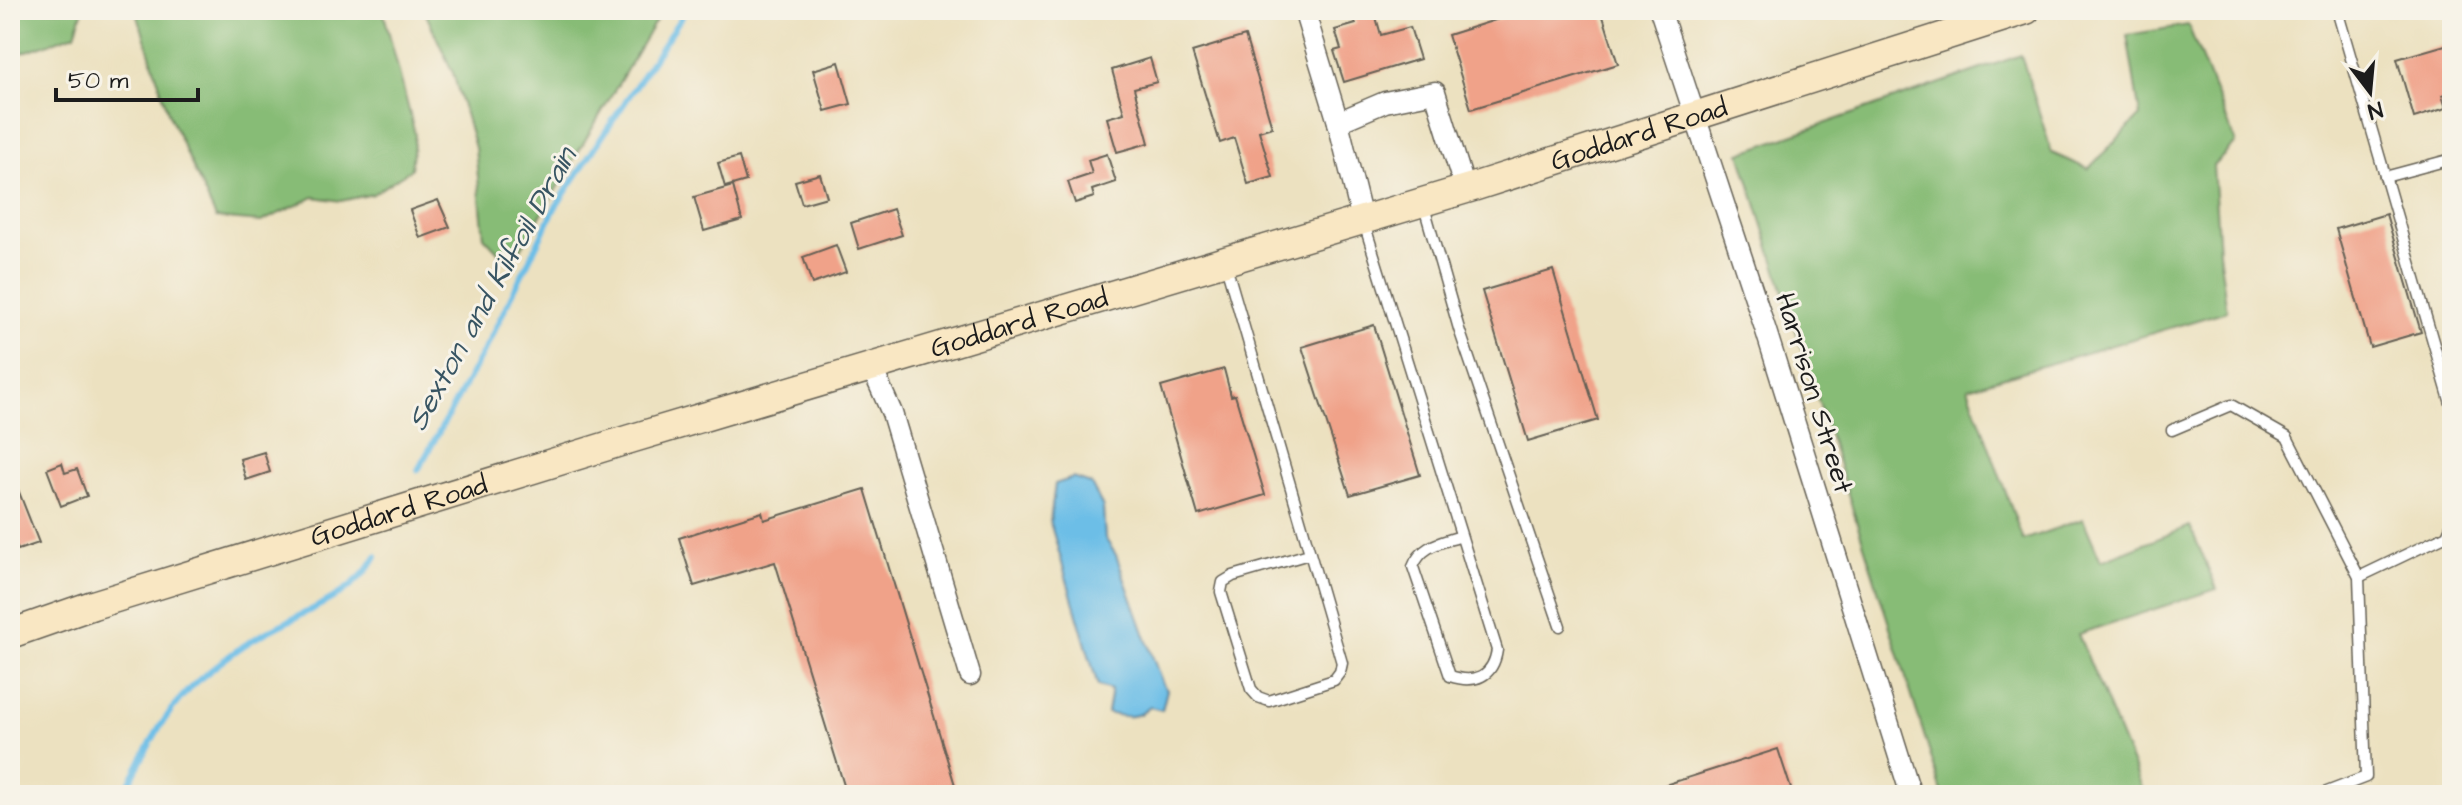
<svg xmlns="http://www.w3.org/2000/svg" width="2462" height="805" font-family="'Architects Daughter',sans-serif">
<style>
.forest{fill:#87bc76;stroke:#526c49;stroke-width:2}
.water{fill:#6cbee7;stroke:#446d82;stroke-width:2}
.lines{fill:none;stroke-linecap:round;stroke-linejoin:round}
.stream{stroke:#6cbee7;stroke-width:6}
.building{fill:#f0a289}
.service-casing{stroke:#656155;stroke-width:13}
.minor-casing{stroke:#656155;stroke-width:23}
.secondary-casing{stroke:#656155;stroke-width:31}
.service{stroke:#fff;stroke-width:10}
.minor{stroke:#fff;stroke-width:20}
.secondary{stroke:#f9e7c3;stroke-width:28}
.labels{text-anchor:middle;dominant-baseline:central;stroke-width:6;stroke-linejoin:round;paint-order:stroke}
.street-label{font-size:28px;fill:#1c1c1c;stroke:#f7f3e8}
.water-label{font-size:30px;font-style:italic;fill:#385563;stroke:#f7f3e8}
</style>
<rect width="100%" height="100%" fill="#f7f3e8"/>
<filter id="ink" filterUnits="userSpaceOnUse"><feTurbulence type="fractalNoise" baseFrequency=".0125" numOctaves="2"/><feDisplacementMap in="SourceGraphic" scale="16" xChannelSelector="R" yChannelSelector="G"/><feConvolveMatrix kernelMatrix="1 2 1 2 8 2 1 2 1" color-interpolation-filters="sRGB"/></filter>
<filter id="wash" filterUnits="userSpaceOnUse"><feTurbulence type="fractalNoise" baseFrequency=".006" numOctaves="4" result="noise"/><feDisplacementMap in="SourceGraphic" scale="32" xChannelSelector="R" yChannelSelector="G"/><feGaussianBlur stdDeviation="1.8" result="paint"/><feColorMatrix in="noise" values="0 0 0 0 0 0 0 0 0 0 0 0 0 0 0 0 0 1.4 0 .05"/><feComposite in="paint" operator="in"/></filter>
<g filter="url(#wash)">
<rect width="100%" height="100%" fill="#ece1c0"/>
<g class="forest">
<polygon points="10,10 83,10 75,34 10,57"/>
<polygon points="136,10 383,10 415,134 411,169 373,194 341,201 314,197 261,222 216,218 169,115"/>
<polygon points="424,10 662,10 518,254 501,255 484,237 475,148 453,73"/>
<polygon points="2188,25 2236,143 2213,166 2219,252 2227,311 1968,388 2023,540 2083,519 2101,561 2190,526 2217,589 2078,634 2145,795 1943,795 1740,153 2021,55 2052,153 2088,169 2140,116 2127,35"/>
</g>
<path class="water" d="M1073 478 1091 484 1103 507 1105 538 1116 555 1162 683 1167 690 1162 710 1150 707C1136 720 1124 717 1107 713L1111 690 1098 686 1050 522 1055 484Z"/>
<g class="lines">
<g class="stream">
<polyline points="418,470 488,343 555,208 686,10"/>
<path d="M123 795C145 754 164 709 201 678 218 664 237 649 256 638 296 614 353 599 376 556"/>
</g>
</g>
<g id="blocks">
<g class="building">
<polygon points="1351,10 1374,10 1381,35 1410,27 1420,59 1344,82 1334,51 1341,49 1335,30 1356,24"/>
<polygon points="1527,10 1601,10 1618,64 1471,109 1448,35"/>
<polygon points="1245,36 1272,127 1259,131 1273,177 1248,184 1234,138 1220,143 1192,52"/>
<polygon points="2452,43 2452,92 2442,95 2446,108 2414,118 2397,59"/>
<polygon points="1150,58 1157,82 1134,88 1149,143 1117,152 1107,118 1124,113 1112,70"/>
<polygon points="839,62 851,104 825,111 813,70"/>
<polygon points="1107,154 1116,182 1092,190 1094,197 1075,203 1068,182 1092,174 1088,160"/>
<polygon points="739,157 746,181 725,187 718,163"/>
<polygon points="820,174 827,197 802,204 795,181"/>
<polygon points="733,186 742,220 704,231 694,197"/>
<polygon points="438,200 450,227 420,238 410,210"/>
<polygon points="893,209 902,235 859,249 851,223"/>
<polygon points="2386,214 2421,332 2370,347 2336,229"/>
<polygon points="836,245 846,272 812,284 803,257"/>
<polygon points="1553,270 1598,420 1528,441 1482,291"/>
<polygon points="1374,325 1420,475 1350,495 1302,347"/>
<polygon points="1224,369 1231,396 1235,395 1265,495 1198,515 1161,387"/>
<polygon points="264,452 270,472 246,480 240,459"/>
<polygon points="62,463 65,473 77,469 87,496 61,506 47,469"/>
<polygon points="10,469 39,543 18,550 10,529"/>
<polygon points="865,489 958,795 847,795 775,562 694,586 679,538 762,512 764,520"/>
<polygon points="1778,749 1793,795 1644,795 1643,792"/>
</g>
</g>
</g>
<g filter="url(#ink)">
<use href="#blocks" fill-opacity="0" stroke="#656155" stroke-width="2"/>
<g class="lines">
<g class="service-casing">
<g id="service">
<polyline points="2337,10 2452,407"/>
<polyline points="2385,177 2452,159"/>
<polyline points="1423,203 1459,329 1560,626"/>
<path d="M1364 223 1497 650C1493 677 1475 684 1450 676L1413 567C1421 545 1441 543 1461 536"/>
<polyline points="1225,262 1342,663 1340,672 1334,680 1269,701 1258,697 1251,689 1221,592 1223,582 1233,576 1309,554"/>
<polyline points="2172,430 2231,405 2287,437 2359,577 2366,777 2319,795"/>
<polyline points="2359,577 2447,535 2452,524"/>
</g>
</g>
<g class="minor-casing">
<g id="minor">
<polyline points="1304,10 1338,122 1362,219"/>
<polyline points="1660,10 1766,331 1911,795"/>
<polyline points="1338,122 1385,102 1435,92 1465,189"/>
<polyline points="871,366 892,413 970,675"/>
</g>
</g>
<g class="secondary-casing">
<g id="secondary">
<path id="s1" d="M10 634 93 605 630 439 1473 187 2026 10"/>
</g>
</g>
<use href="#service" class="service"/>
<use href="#minor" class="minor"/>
<use href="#secondary" class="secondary"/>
</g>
</g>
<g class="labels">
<g class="street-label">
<text stroke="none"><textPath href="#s1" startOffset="1704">Goddard Road</textPath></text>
<text stroke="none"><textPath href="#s1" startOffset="1056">Goddard Road</textPath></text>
<text transform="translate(1814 393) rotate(73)">Harrison Street</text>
<text stroke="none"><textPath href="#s1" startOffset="408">Goddard Road</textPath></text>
</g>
<g class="water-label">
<text transform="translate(492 289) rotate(-61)">Sexton and Kilfoil Drain</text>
</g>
</g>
<rect width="2462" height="805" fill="none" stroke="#f7f3e8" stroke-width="40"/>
<g transform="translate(2370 92) rotate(164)" stroke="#f7f3e8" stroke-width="6" paint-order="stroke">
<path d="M0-6L14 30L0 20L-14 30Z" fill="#1c1c1c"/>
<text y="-12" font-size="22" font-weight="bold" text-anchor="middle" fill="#1c1c1c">N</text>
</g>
<path d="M56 88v12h142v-12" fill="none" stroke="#1c1c1c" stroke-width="4"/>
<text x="68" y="88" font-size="24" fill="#1c1c1c" stroke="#f7f3e8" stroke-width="6" paint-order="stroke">50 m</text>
</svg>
